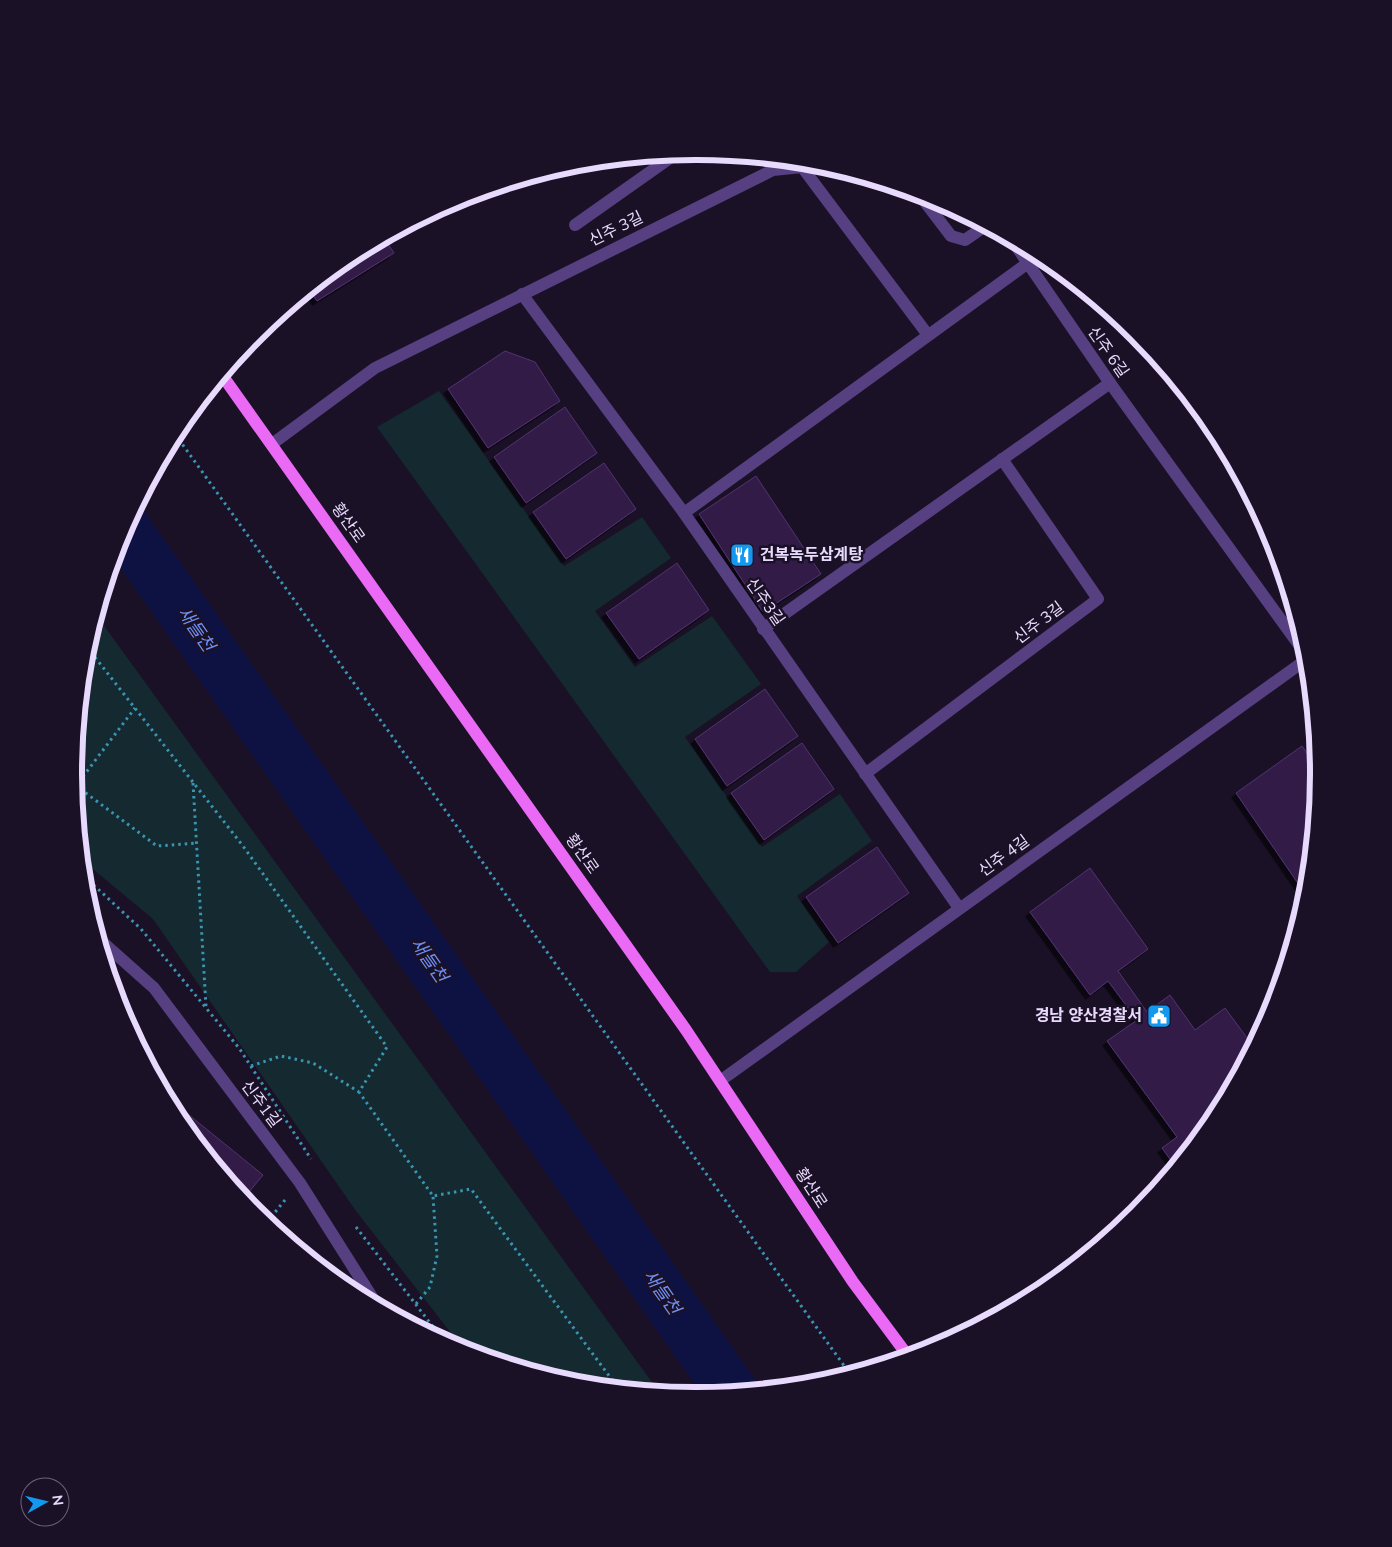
<svg xmlns="http://www.w3.org/2000/svg" width="1392" height="1547" font-family="'Nunito Sans','Noto Sans KR',sans-serif">
<style>
.green{fill:#152930}
.lines{fill:none;stroke-linecap:round;stroke-linejoin:round}
.river{stroke:#0e1243;stroke-width:52}
.building{fill:#331f46;stroke:#513271;filter:url(#shadow)}
.path{stroke:#3995b2;stroke-width:3;stroke-dasharray:2.5 4;stroke-linecap:butt}
.minor{stroke:#564082;stroke-width:12}
.major{stroke:#ea69f5;stroke-width:12}
.labels{text-anchor:middle;dominant-baseline:central;stroke-width:5;stroke-linejoin:round;paint-order:stroke}
.street-label{font-size:16px;fill:#e8dafc;stroke:#1b1127}
.poi-label{font-size:16px;font-weight:bold;fill:#e8dafc;stroke:#1b1127;text-anchor:start}
.water-label{font-size:18px;font-style:italic;fill:#6f90f5;stroke:#1b1127}
.rim{fill:none;stroke:#e8dafc;stroke-width:6}
</style>
<defs>
<filter id="shadow"><feDropShadow dx="-4.5" dy="4.5" stdDeviation="0" flood-color="#0009"/></filter>
</defs>
<rect width="100%" height="100%" fill="#1b1127"/>
<g class="green">
<polygon points="439,391 564,566 642,517 671,558 595,611 635,667 712,616 761,684 685,737 762,847 840,794 872,841 797,896 829,942 796,972 770,972 377,427"/>
<polygon points="97,616 659,1392 574,1384 465,1351 356,1211 153,919 82,860 74,773 86,652"/>
</g>
<g class="lines">
<polyline class="river" points="125,529 732,1392"/>
</g>
<g class="building">
<polygon points="384,238 394,253 317,301 309,290 351,256"/>
<polygon points="505,351 535,362 560,401 488,448 448,389"/>
<polygon points="565,407 597,453 526,503 494,457"/>
<polygon points="604,463 636,509 566,559 533,512"/>
<polygon points="756,476 821,574 763,612 699,514"/>
<polygon points="677,563 709,610 639,659 606,613"/>
<polygon points="765,689 798,736 727,786 695,739"/>
<polygon points="802,743 834,789 764,840 731,793"/>
<polygon points="1302,746 1318,769 1318,774 1306,895 1236,793"/>
<polygon points="877,847 909,893 838,943 806,897"/>
<polygon points="1090,868 1148,949 1118,971 1147,1012 1170,995 1195,1030 1225,1008 1253,1046 1213,1119 1175,1166 1162,1148 1177,1137 1107,1041 1137,1020 1108,981 1090,995 1030,912"/>
<polygon points="154,1073 167,1084 163,1090"/>
<polygon points="178,1106 263,1175 244,1198 178,1119 174,1110"/>
</g>
<g class="lines">
<g class="path">
<polyline points="175,434 850,1374"/>
<polyline points="87,647 243,846 387,1047 359,1092 433,1196 471,1189 618,1388"/>
<polyline points="193,783 206,1007"/>
<polyline points="75,785 157,846 197,843"/>
<polyline points="75,787 135,708"/>
<polyline points="84,876 141,929 239,1048 311,1159"/>
<polyline points="251,1066 281,1056 313,1063 359,1092"/>
<polyline points="267,1222 285,1200"/>
<polyline points="356,1227 444,1341"/>
<polyline points="416,1304 430,1287 437,1256 433,1196"/>
</g>
<g class="minor">
<polyline points="919,194 951,236 965,240 985,226"/>
<polyline points="575,225 677,153"/>
<polyline points="1012,240 1110,383 1307,656"/>
<polyline points="522,294 684,513 959,908"/>
<polyline points="272,444 375,368 773,170 802,167 928,335"/>
<polyline points="684,513 1039,255"/>
<polyline points="763,629 1110,383"/>
<polyline points="865,774 1098,599 1002,459"/>
<polyline points="99,939 154,988 300,1183 377,1305"/>
<polyline points="720,1081 1307,659"/>
</g>
<polyline class="major" points="222,375 686,1030 853,1282 908,1356"/>
</g>
<defs>
<g id="restaurant-square" transform="scale(1.25)"><rect x="-9" y="-9" width="18" height="18" rx="4" fill="#1398ef" stroke="#1b1127"/><path d="M-5-6h1v4h1v-4h1v4h1v-4h1v5L-1.5 .5V6h-2V.5L-5-1ZM5-6V6H3V1.5H1.5Q1.5-4 5-6Z" fill="#fff"/></g>
<g id="civic-square" transform="scale(1.25)"><rect x="-9" y="-9" width="18" height="18" rx="4" fill="#1398ef" stroke="#1b1127"/><path d="M-.6-6.5H3V-4.5H.6V-3L4-1V1h2V6H-6V1h2V-1L-.6-3ZM-1.2 2.5V6h2.4V2.5Z" fill="#fff"/></g>
</defs>
<g fill-rule="evenodd">
<use href="#restaurant-square" x="742" y="555"/>
<use href="#civic-square" x="1159" y="1016"/>
</g>
<g class="labels">
<g class="street-label">
<text transform="translate(616 229) rotate(-26)">신주 3길</text>
<text transform="translate(1108 352) rotate(55)">신주 6길</text>
<text transform="translate(348 523) rotate(55)">황산로</text>
<text transform="translate(765 602) rotate(55)">신주3길</text>
<text transform="translate(1039 623) rotate(-37)">신주 3길</text>
<text transform="translate(582 854) rotate(55)">황산로</text>
<text transform="translate(1004 856) rotate(-36)">신주 4길</text>
<text transform="translate(261 1104) rotate(53)">신주1길</text>
<text transform="translate(811 1188) rotate(57)">황산로</text>
</g>
<g class="poi-label">
<text x="760" y="555">건복녹두삼계탕</text>
<text x="1142" y="1016" text-anchor="end">경남 양산경찰서</text>
</g>
<g class="water-label">
<text transform="translate(196 629) rotate(55)">새들천</text>
<text transform="translate(429 960) rotate(55)">새들천</text>
<text transform="translate(662 1292) rotate(55)">새들천</text>
</g>
</g>
<path d="M0 0H1392V1547H0ZM695 160H697A613 613 0 0 1 1310 773V774A613 613 0 0 1 697 1387H695A613 613 0 0 1 82 774V773A613 613 0 0 1 695 160Z" fill="#1b1127" fill-rule="evenodd"/>
<path class="rim" d="M695 160H697A613 613 0 0 1 1310 773V774A613 613 0 0 1 697 1387H695A613 613 0 0 1 82 774V773A613 613 0 0 1 695 160Z"/>
<g transform="translate(45 1502) rotate(82)"><circle r="24" fill="#1b1127" stroke="#6d617c"/>
<path d="M0-4L9 19L0 12L-9 19Z" fill="#1398ef"/>
<text y="-8" font-size="14" font-weight="bold" text-anchor="middle" fill="#e8dafc">N</text>
</g>
</svg>
